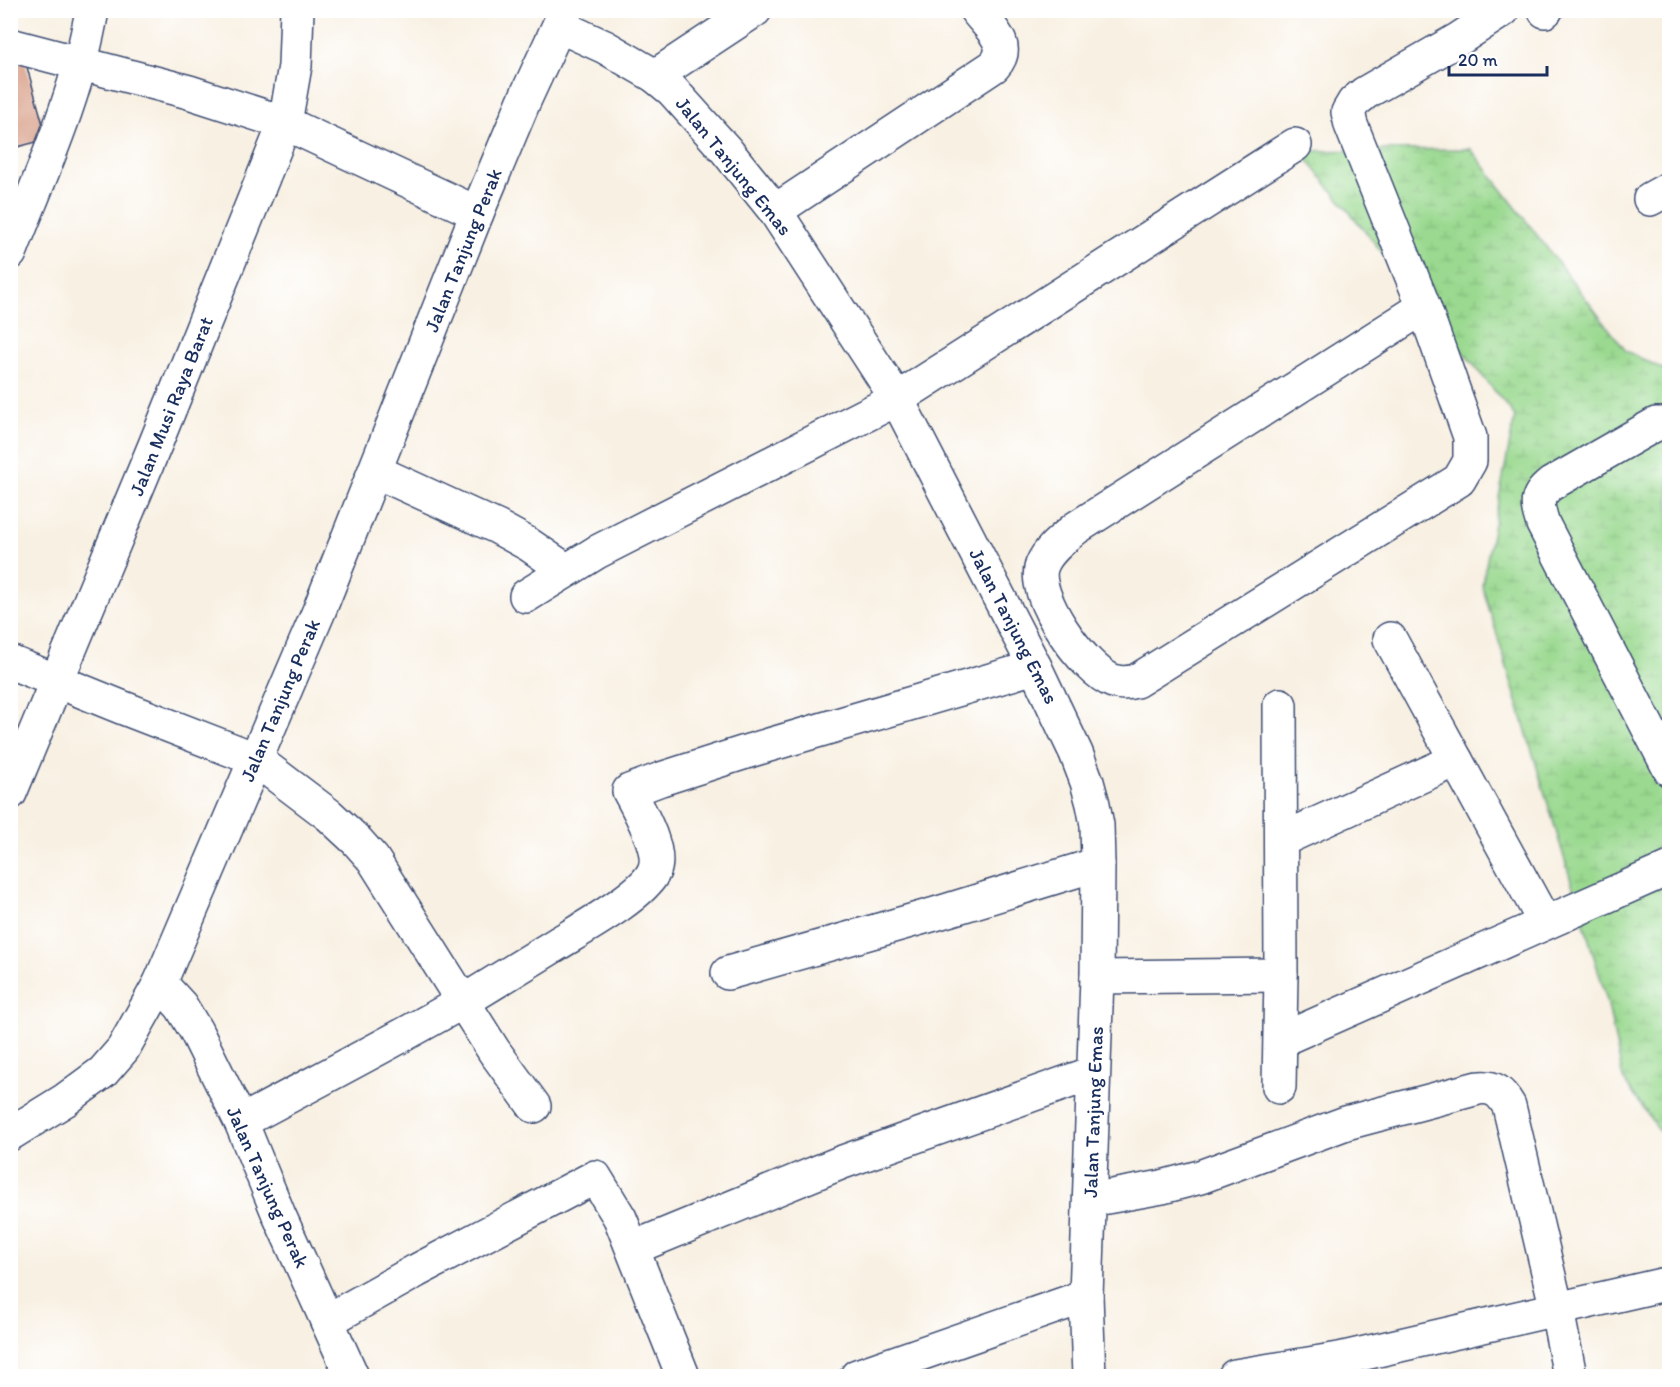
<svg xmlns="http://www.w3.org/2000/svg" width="1680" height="1387" font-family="Itim,sans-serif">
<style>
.wetland{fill:url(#wetland-marsh);stroke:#5a8476;stroke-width:1.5}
.building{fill:#d69a82}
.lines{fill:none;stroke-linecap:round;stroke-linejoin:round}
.street-casing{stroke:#3c4c72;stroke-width:36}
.street{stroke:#fff;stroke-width:33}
.labels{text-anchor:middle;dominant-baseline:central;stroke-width:5;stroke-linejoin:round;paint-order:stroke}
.street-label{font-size:20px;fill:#1b2f5e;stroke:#fff}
</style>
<defs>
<pattern id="wetland-marsh" width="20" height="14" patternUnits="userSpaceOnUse" patternTransform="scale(1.5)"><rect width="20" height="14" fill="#9ad98f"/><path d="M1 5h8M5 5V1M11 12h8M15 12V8" fill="none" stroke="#84bb7e"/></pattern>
</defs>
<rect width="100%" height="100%" fill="#fff"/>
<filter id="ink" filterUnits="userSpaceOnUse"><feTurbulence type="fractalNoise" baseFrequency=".0167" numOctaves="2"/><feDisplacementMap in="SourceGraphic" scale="12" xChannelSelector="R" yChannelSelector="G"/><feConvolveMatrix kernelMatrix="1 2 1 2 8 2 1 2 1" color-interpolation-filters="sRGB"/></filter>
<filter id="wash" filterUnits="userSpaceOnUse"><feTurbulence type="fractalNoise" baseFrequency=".008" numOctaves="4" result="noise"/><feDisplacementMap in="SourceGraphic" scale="24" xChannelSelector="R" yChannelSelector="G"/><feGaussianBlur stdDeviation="1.35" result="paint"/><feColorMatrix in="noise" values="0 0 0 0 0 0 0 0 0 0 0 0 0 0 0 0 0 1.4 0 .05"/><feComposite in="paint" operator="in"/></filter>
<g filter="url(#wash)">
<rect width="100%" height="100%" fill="#f8f0e2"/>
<polygon class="wetland" points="1471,149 1626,351 1669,372 1669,1145 1623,1079 1607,1000 1482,585 1515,416 1300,151"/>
<g id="blocks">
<polygon class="building" points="25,60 47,139 10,149 10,63"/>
</g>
</g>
<g filter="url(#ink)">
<use href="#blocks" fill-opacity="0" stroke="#3c4c72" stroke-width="1.5"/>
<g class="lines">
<g class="street-casing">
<g id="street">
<polyline points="1545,11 1546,10"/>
<polyline points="559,26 605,47 655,76 672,90 726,150 775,211 897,399 1035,667 1076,753 1087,782 1093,804 1097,825 1098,864 1097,977 1086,1296 1089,1376"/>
<polyline points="10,45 189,92 285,123 477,213"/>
<polyline points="655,76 755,10"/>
<polyline points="1650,199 1670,188"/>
<path d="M775 211 994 66C1013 45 990 28 976 10"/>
<path d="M10 253C41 174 78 94 92 10"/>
<path d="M1424 307 1076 528C1064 538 1048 550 1042 565 1030 595 1085 671 1113 681 1122 684 1128 683 1136 681L1459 480 1470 461V437L1424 307 1351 125 1348 112 1354 102 1365 93 1459 39 1503 10"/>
<path d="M1670 424H1656L1551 484C1534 497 1537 505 1543 524L1670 770"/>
<polyline points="375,471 497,527 528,544 566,570"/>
<polyline points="526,596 597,552 897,399 1295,145"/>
<polyline points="1390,639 1545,923"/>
<polyline points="10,662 121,707 255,759 329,815 357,841 373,859 494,1051 534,1106"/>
<polyline points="10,793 155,445 285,123 295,66 297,10"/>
<polyline points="1281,840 1456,760"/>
<polyline points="728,973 935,914 1098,864"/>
<polyline points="1097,977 1281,975"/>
<polyline points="160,983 181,1006 196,1031 241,1122 279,1215 352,1376"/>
<polyline points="1281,1040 1670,868"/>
<polyline points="1279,1087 1281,975 1280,705"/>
<path d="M241 1122C315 1082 391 1043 464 1001 495 982 526 963 557 944 580 930 644 895 654 871 663 851 639 810 629 791L661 779 752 750 1035 667"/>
<polyline points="10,1134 65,1100 103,1072 123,1049 160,983 319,611 477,213 524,101 566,10"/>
<path d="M1090 1200 1162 1187 1200 1177 1346 1123 1478 1088C1494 1086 1501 1092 1509 1106L1557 1310 1570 1376"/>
<polyline points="633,1248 840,1163 1093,1073"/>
<polyline points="327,1321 416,1271 595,1177 620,1218 683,1376"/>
<polyline points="857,1376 1086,1296"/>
<polyline points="1235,1376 1339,1359 1670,1283"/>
</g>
</g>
<use href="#street" class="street"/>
</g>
</g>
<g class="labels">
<g class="street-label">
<text transform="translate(734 166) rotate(51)">Jalan Tanjung Emas</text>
<text transform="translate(463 250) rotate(-68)">Jalan Tanjung Perak</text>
<text transform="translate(171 406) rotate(-68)">Jalan Musi Raya Barat</text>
<text transform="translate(1014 626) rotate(63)">Jalan Tanjung Emas</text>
<text transform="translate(280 700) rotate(-67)">Jalan Tanjung Perak</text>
<text transform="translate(1093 1112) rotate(-88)">Jalan Tanjung Emas</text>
<text transform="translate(268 1187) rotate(66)">Jalan Tanjung Perak</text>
</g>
</g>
<rect width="1680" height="1387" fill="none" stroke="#fff" stroke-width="36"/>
<path d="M1449 66v9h98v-9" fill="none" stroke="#1b2f5e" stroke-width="3"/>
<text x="1458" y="66" font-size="18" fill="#1b2f5e" stroke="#ffffff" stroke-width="4.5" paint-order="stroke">20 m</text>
</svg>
